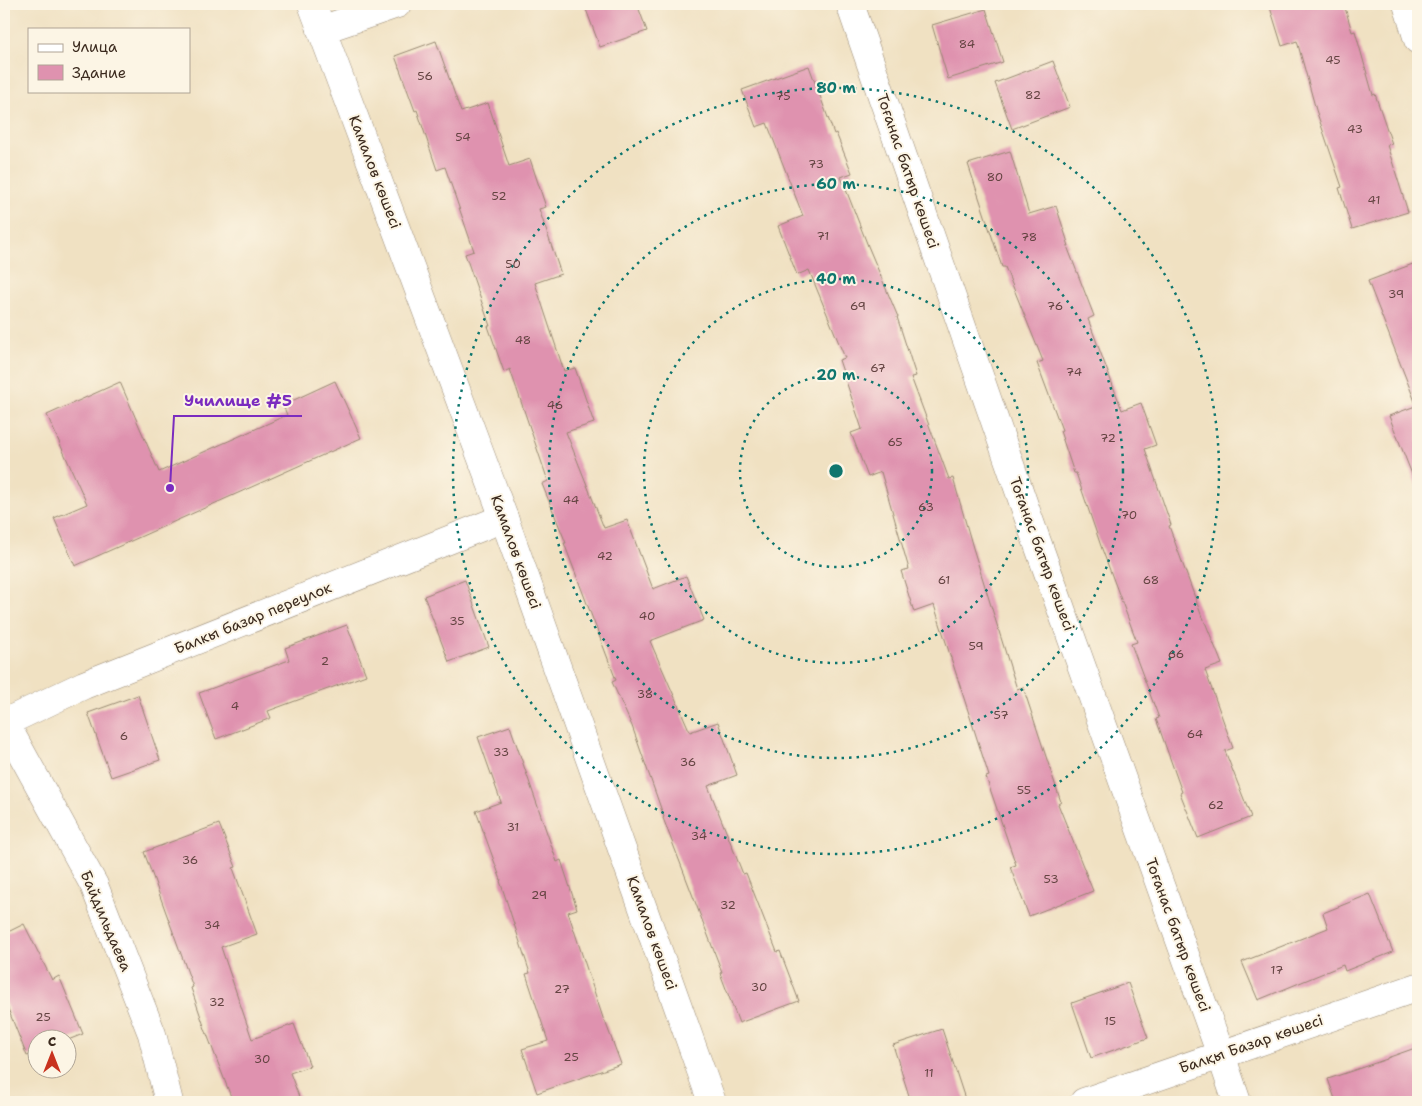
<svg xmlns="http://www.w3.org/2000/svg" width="1422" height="1106" font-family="'Shantell Sans',sans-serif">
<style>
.building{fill:#df92af}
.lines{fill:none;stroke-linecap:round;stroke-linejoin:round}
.street-casing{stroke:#968670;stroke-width:29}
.street{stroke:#fff;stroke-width:28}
.ring{fill:none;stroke:#0f766e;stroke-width:2.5;stroke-dasharray:2.5 5}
.labels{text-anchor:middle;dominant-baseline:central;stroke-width:4;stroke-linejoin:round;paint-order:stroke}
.number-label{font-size:12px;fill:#644442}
.street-label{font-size:15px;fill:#3b2a1e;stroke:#fcf5e5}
.centre{fill:#0f766e;stroke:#fcf5e5;stroke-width:2.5}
.ring-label{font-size:15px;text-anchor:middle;font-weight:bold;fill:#0f766e;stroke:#fcf5e5;stroke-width:4;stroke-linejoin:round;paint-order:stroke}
.leader{fill:none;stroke:#7b2cbf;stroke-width:2}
.callout-dot{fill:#7b2cbf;stroke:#fcf5e5;stroke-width:2}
.callout-label{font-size:16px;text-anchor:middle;font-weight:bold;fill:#7b2cbf;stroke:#fcf5e5;stroke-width:4;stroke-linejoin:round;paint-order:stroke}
</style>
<rect width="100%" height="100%" fill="#fcf5e5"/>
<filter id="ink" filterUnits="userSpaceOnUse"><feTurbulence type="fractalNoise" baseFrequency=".02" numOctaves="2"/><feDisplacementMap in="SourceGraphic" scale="10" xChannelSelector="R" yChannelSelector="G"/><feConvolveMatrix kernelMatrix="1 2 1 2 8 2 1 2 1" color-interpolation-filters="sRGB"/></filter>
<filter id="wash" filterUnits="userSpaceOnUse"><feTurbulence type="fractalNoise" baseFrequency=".0096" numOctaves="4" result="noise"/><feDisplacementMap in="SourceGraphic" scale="20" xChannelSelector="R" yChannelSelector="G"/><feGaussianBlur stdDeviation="1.12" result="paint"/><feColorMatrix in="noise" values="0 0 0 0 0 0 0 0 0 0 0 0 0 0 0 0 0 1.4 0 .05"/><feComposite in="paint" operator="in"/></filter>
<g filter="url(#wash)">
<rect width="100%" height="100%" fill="#f0e1c2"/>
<g id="blocks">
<g class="building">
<polygon points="584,4 637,4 647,31 600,47"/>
<polygon points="1269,4 1344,4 1352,32 1355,31 1373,95 1375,94 1392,144 1387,145 1408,212 1352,229 1339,188 1342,187 1316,110 1297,41 1282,46"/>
<polygon points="986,9 1003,62 948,79 932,25"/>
<polygon points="436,41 461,112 488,103 509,166 530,159 546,207 539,209 561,274 535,283 564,371 575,368 594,423 566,432 604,528 627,520 653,589 686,576 704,620 650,641 690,732 718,722 737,775 708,786 743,874 746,873 777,952 780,951 799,1001 739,1023 720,973 722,972 663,818 664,817 632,726 612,682 616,680 564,543 566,543 542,484 548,481 510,369 504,372 488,326 490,326 465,254 474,251 445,167 437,170 417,110 415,111 395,56"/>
<polygon points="1053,61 1070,107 1012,129 995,83"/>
<polygon points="809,66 834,134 836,133 852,173 841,177 868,246 898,317 897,317 916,376 911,377 949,479 953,478 973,548 1017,689 1023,687 1061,802 1058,804 1093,891 1029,916 1010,867 1016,865 986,777 989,776 934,605 914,612 901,571 909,569 881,472 868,477 851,433 862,429 839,360 845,358 809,270 797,275 778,226 803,216 767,123 756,127 742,90"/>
<polygon points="1010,151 1029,214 1056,206 1069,246 1067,246 1094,316 1088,319 1122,410 1141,403 1156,445 1145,449 1171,525 1169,526 1202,617 1203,617 1222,664 1205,670 1233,748 1225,751 1251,817 1198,838 1180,793 1182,792 1156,719 1159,718 1131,644 1137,642 1102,549 1076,473 1074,473 1060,431 1062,430 1037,363 1043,361 1005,267 1002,267 968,164"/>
<polygon points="1418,262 1418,404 1416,404 1368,281"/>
<polygon points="335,381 361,438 75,566 54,518 87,504 47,415 120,382 159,472 287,415 283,405"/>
<polygon points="1418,405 1418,487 1417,487 1389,416"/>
<polygon points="465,580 489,647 449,662 424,596"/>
<polygon points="347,625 366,675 268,711 271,718 216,739 199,693 289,660 285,648"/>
<polygon points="138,695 160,760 111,777 88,713"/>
<polygon points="510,726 557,862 561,860 577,909 568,912 604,1021 605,1021 621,1064 537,1093 522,1049 548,1041 526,974 530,973 500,881 501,880 476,811 501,802 478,737"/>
<polygon points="219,824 236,867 233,868 257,934 221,947 252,1039 294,1024 310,1066 290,1073 301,1102 233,1102 205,1029 191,988 193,987 144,852"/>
<polygon points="1370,894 1393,952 1345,971 1343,965 1258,1000 1242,962 1328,928 1323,913"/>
<polygon points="24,924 52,980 59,976 83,1034 68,1040 68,1038 38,1038 38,1052 27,1056 4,999 4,934"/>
<polygon points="1128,983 1148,1038 1091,1058 1072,1003"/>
<polygon points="942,1029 966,1102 911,1102 893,1045"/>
<polygon points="1418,1047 1418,1102 1336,1102 1328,1079 1387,1059 1387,1058"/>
</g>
</g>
</g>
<g filter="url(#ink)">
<use href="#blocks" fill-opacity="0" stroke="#968670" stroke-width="1"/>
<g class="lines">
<g class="street-casing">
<g id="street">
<polyline points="312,4 504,518 712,1102"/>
<polyline points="850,4 1031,525 1221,1055 1237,1102"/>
<polyline points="1407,4 1418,40"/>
<polyline points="321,30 397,4"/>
<polyline points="4,723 84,685 504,518"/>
<polyline points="5,723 94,885 152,1034 169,1102"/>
<polyline points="1084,1102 1418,987"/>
</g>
</g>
<use href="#street" class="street"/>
</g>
</g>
<g class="ring">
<circle cx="836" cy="471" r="96"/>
<circle cx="836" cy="471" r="192"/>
<circle cx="836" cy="471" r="287"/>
<circle cx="836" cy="471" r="383"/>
</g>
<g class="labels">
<g class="number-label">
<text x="967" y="44">84</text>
<text x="1333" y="60">45</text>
<text x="425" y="76">56</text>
<text x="1033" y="95">82</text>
<text x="783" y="96">75</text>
<text x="1355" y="129">43</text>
<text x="463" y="137">54</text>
<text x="816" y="164">73</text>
<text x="995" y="177">80</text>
<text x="499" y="196">52</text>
<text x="1374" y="200">41</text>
<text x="823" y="236">71</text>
<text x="1029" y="237">78</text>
<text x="513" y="264">50</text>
<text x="1396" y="294">39</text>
<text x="858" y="306">69</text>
<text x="1055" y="306">76</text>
<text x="523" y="340">48</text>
<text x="878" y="368">67</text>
<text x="1074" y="372">74</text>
<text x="555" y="405">46</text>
<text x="1108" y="438">72</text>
<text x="895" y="442">65</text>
<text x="571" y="500">44</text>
<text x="926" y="507">63</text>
<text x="1129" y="515">70</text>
<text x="605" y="556">42</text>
<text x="944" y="580">61</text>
<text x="1151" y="580">68</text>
<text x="647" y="616">40</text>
<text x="457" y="621">35</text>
<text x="976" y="646">59</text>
<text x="1176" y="654">66</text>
<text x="325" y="661">2</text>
<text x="645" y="694">38</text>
<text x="235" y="706">4</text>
<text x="1001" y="715">57</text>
<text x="1195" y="734">64</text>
<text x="124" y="736">6</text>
<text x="501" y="752">33</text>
<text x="688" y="762">36</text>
<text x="1024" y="790">55</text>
<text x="1216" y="805">62</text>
<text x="513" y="827">31</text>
<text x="699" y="836">34</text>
<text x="190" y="860">36</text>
<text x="1051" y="879">53</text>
<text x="539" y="895">29</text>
<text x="728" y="905">32</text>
<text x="212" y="925">34</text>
<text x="1277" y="970">17</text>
<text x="759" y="987">30</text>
<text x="562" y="989">27</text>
<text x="217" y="1002">32</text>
<text x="43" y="1017">25</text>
<text x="1110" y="1021">15</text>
<text x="571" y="1057">25</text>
<text x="262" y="1059">30</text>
<text x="929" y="1073">11</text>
</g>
<g class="street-label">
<text transform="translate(908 171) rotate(71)">Тоғанас батыр көшесі</text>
<text transform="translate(375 172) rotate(69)">Камалов көшесі</text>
<text transform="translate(516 552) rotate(70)">Камалов көшесі</text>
<text transform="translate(1042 554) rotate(70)">Тоғанас батыр көшесі</text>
<text transform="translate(253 618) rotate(-22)">Балкы базар переулок</text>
<text transform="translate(106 921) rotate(67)">Байдильдаева</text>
<text transform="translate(652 933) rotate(70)">Камалов көшесі</text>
<text transform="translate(1178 935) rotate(70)">Тоғанас батыр көшесі</text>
<text transform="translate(1251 1044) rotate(-19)">Балқы Базар көшесі</text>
</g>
</g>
<circle cx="836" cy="471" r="8" class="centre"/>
<g class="ring-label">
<text x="836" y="93">80 m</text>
<text x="836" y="189">60 m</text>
<text x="836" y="284">40 m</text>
<text x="836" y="380">20 m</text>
</g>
<path class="leader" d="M170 488L174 416H302"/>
<circle class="callout-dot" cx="170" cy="488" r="5"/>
<g class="callout-label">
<text x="238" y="406">Училище #5</text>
</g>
<rect width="1422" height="1106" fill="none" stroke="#fcf5e5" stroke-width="20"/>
<rect x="28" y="28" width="162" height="65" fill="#fcf5e5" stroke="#afa495"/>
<rect x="38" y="44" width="25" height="8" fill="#ffffff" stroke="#afa495"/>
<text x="72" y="52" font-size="15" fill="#3b2a1e">Улица</text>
<rect x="38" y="65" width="25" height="15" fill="#df92af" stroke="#afa495"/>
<text x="72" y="78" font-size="15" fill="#3b2a1e">Здание</text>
<g transform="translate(52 1054)"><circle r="24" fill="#fcf5e5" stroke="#afa495"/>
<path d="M0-4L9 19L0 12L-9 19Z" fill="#c8321e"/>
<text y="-8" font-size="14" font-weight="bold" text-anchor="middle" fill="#3b2a1e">С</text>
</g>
</svg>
